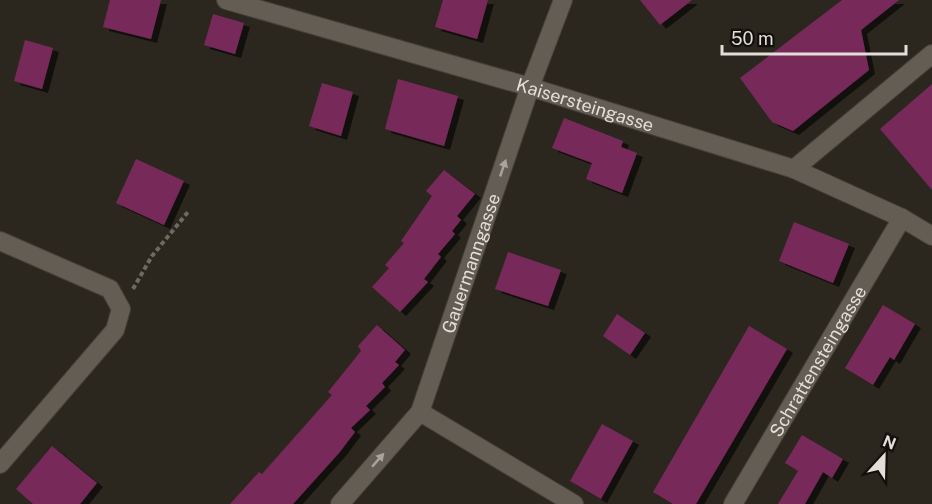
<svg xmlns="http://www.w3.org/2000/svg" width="932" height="504" font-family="'Public Sans',sans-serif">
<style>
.building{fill:#77295a;filter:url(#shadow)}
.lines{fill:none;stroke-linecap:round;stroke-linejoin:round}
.street-casing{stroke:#46423a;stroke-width:20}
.path{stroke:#6e6961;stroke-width:4;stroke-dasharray:4.5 3;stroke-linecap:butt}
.street{stroke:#635d53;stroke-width:18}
.oneway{fill:#a9a49d}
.labels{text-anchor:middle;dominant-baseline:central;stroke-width:4.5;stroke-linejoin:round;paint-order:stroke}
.street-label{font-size:18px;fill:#e2dfd9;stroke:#13100c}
</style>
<defs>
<filter id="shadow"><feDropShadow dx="6" dy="4" stdDeviation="0" flood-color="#0009"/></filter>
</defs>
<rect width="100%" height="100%" fill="#2c271e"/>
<g class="building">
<polygon points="110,0 161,0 151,39 103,27"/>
<polygon points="443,0 488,0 477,39 435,27"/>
<polygon points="640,0 692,0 660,25"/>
<polygon points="842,0 899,0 861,30 869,70 793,131 772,122 740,78"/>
<polygon points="213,14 244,23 235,54 204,45"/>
<polygon points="25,40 53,48 42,89 14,81"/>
<polygon points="398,79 458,96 444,146 385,129"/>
<polygon points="322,83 353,92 341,136 309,126"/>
<polygon points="932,84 932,190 880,129"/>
<polygon points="564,118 623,141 621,147 637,153 622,193 586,179 592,163 552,148"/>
<polygon points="136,159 184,181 164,225 116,203"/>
<polygon points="444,170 475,194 457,216 461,220 452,231 455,234 438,254 441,257 424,279 428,282 400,312 372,287 389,268 385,265 404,243 401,241 432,196 426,191"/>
<polygon points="794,222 849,244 833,283 779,261"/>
<polygon points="508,252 561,270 548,306 495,289"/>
<polygon points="883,305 915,324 894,360 890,357 873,385 845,368"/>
<polygon points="617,314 645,333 630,355 603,336"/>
<polygon points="377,325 405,350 395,362 399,365 382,383 385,387 366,406 370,410 351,428 355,432 339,453 293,504 230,504 259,472 262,474 332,395 328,392 361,351 358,346"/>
<polygon points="749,326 787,349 696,504 673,504 653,492"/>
<polygon points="602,424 633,441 601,499 570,481"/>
<polygon points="802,435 843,459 832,478 823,472 805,504 778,504 798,471 785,463"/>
<polygon points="52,446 97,483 80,504 33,504 16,489"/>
</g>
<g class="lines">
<g class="street-casing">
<g id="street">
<path id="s1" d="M226 0 530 87 794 169 902 218 932 236"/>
<polyline points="794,169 932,54"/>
<polyline points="0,241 110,289 121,309 115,330 0,464"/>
<polyline points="420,412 574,504"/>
<path id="s2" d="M340 504 420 412 530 87 563 0"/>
<path id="s3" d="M733 504 902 218"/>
</g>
</g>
<polyline class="path" points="133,289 152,256 188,212"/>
<use href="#street" class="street"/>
</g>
<defs><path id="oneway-solid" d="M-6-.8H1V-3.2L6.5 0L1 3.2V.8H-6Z" transform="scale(1.5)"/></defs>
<g class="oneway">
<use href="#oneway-solid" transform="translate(503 168) rotate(-71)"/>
<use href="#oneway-solid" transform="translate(378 460) rotate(-49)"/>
</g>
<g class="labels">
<g class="street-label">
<text stroke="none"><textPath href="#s1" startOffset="374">Kaisersteingasse</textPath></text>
<text stroke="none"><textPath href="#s2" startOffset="279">Gauermanngasse</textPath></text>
<text stroke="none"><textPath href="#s3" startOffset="166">Schrattensteingasse</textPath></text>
</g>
</g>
<g transform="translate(884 456) rotate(22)" stroke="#13100c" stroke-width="4.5" paint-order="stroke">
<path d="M0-4.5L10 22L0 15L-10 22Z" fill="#e2dfd9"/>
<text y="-9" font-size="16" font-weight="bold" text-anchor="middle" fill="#e2dfd9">N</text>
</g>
<path d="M722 45v9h184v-9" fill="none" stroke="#e2dfd9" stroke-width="3"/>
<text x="731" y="45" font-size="18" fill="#e2dfd9" stroke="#13100c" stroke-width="4.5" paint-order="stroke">50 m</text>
</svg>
